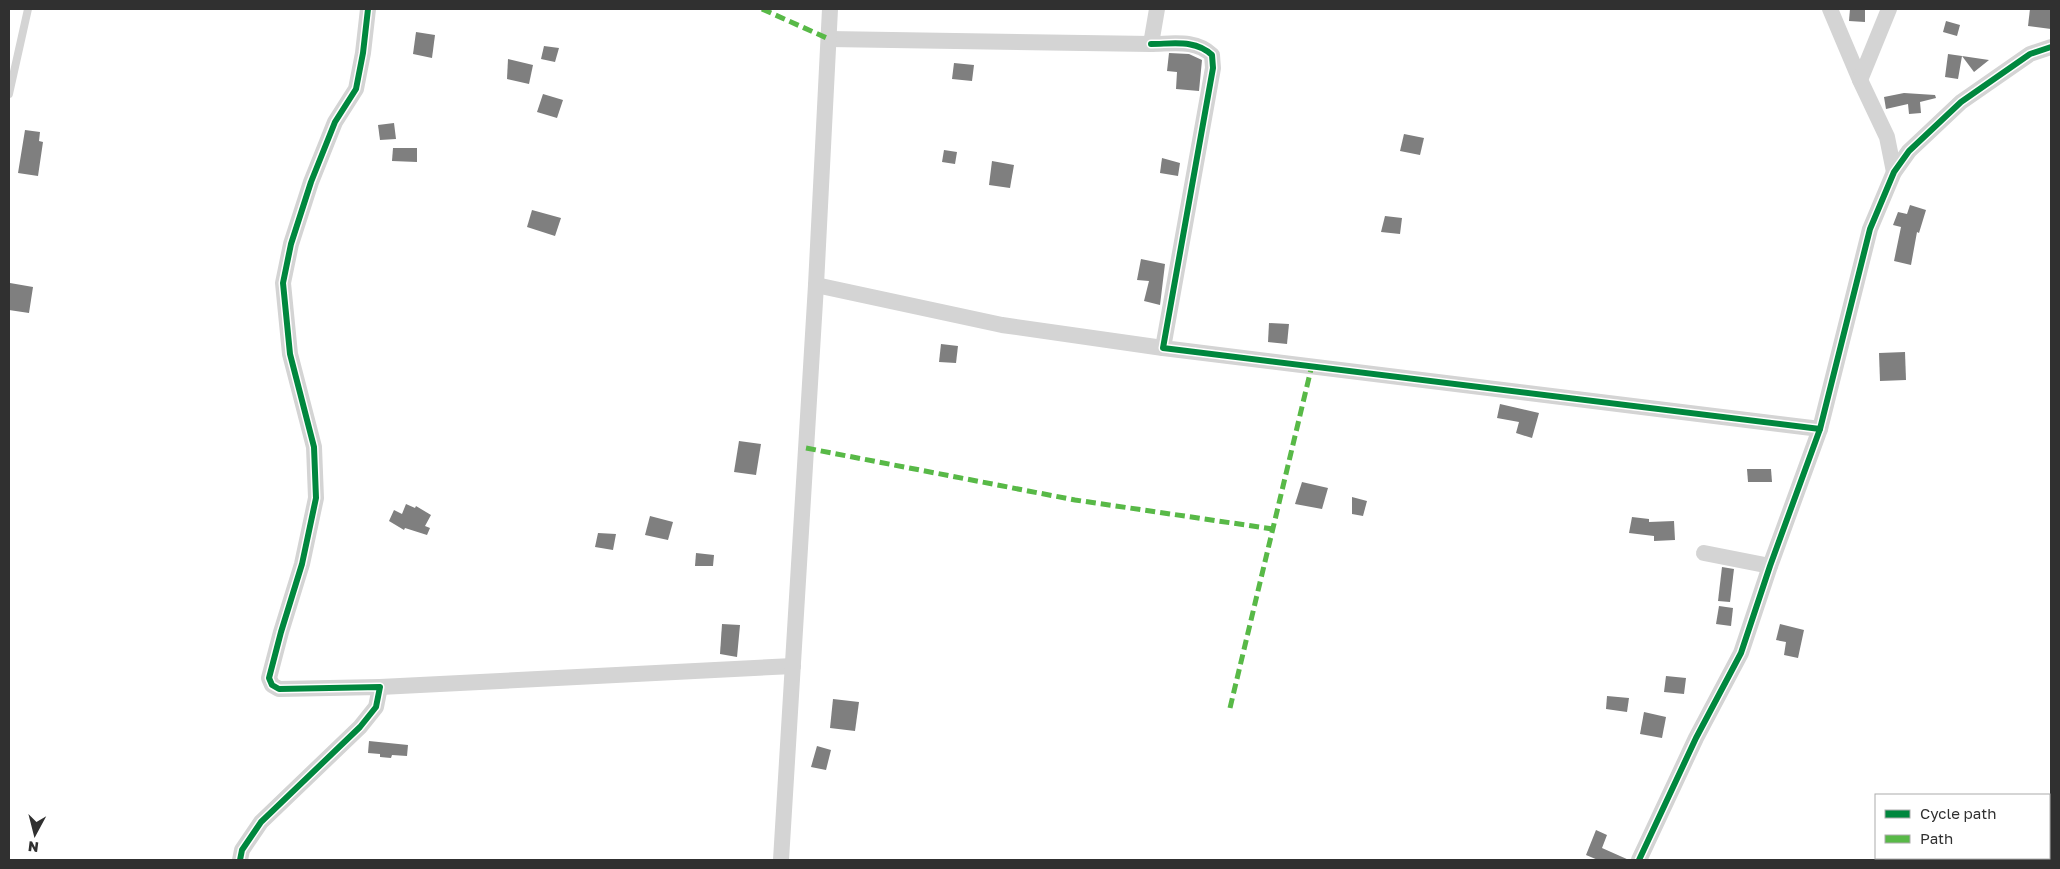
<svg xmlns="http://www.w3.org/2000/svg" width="2060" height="869" font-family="'Golos Text',sans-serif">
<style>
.building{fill:#7f7f7f}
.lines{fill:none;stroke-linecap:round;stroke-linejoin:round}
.lane{stroke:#d4d4d4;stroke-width:8}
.street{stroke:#d4d4d4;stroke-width:16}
.quiet{stroke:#58b947;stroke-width:5;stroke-dasharray:10 5;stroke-linecap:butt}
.cycleway-casing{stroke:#fff;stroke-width:9}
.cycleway{stroke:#00873e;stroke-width:6}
</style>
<rect width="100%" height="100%" fill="#fff"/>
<g class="building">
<polygon points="1850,9 1865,9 1865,22 1849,21"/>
<polygon points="2030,9 2051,9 2051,29 2028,26"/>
<polygon points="1946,21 1960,25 1957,36 1943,32"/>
<polygon points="416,32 435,35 432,58 413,54"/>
<polygon points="544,46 559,48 555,62 541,59"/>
<polygon points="1169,53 1189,54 1202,60 1199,91 1176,89 1177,72 1167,71"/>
<polygon points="1948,54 1962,56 1989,60 1974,72 1962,56 1958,79 1945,77"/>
<polygon points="508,59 533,65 529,84 507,79"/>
<polygon points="954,63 974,65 972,81 952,79"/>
<polygon points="1904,93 1935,95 1936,98 1920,102 1921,113 1909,114 1908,104 1886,109 1884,97"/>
<polygon points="543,94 563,100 557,118 537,112"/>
<polygon points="394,123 396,139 380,140 378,125"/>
<polygon points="25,130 40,132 39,141 43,142 38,176 18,173"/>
<polygon points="1404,134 1424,138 1420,155 1400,151"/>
<polygon points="393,148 417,148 417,162 392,161"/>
<polygon points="944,150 957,152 955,164 942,162"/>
<polygon points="1162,158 1180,163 1178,176 1160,173"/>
<polygon points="992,161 1014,165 1010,188 989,185"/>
<polygon points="1910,205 1926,210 1919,233 1917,232 1911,265 1894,261 1901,227 1893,225 1898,212 1907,214"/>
<polygon points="532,210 561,218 555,236 527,227"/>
<polygon points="1385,216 1402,218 1400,234 1381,232"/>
<polygon points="1141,259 1165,264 1160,305 1144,301 1149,281 1137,280"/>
<polygon points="10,283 33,287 29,313 9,310"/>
<polygon points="1269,323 1289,324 1287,344 1268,342"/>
<polygon points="941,344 958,346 956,363 939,362"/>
<polygon points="1905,352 1906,380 1880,381 1879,353"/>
<polygon points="1500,404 1539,413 1532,438 1516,433 1519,422 1497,418"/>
<polygon points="739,441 761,444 756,475 734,472"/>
<polygon points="1747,469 1771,469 1772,482 1748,482"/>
<polygon points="1302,482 1328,488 1322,509 1295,504"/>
<polygon points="1352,497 1367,501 1363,516 1352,514"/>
<polygon points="406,504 415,508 416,506 431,515 425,526 430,528 427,535 405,528 404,530 389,521 394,510 402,514"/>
<polygon points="650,516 673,522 668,540 645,535"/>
<polygon points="1632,517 1649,519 1649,522 1674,521 1675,540 1654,541 1654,536 1629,533"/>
<polygon points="598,533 616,534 613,550 595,547"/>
<polygon points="696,553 714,555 713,566 695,566"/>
<polygon points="1722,567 1734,569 1730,602 1718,601"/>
<polygon points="1719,606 1733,608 1731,626 1716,624"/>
<polygon points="722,624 740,625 737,657 720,654"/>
<polygon points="1780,624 1804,630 1798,658 1784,655 1786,642 1776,640"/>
<polygon points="1666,676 1686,678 1684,694 1664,692"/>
<polygon points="1607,696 1629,698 1627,712 1606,709"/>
<polygon points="833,699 859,702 855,731 830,728"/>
<polygon points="1644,712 1666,717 1662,738 1640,734"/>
<polygon points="369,741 408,745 407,756 392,755 391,758 380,757 380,754 368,753"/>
<polygon points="817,746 831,750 826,770 811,767"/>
<polygon points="1596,830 1607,835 1602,848 1629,860 1598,860 1586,855"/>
</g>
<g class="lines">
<polyline class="lane" points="9,94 28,9"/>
<g class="street">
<polyline points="1830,9 1860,80 1887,137 1894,172"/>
<polyline points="829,39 1151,44 1157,9"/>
<path d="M1151 44C1173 44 1195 39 1212 55L1213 68 1163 348 1820 429"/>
<polyline points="1860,80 1889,9"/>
<polyline points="816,285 1002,325 1163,348"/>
<polyline points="1704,553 1770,566"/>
<polyline points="380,687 793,666"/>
<polyline points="240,860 242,850 261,822 360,727 376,707 380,687 279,689 272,685 269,678 281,632 302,564 316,498 314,447 290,354 283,283 291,244 311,182 335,122 356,89 363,53 368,9"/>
<polyline points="781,860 816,285 830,9"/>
<polyline points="1639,860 1696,738 1741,653 1770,566 1820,429 1870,229 1894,172 1909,151 1961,102 2030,54 2051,47"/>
</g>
<g class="quiet">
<polyline points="762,9 829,39"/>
<polyline points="806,448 1075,500 1273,529"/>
<polyline points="1230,708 1312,365"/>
</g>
<g class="cycleway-casing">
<g id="cycleway">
<path d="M1151 44C1173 44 1195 39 1212 55L1213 68 1163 348 1820 429"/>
<polyline points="240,860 242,850 261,822 360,727 376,707 380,687 279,689 272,685 269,678 281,632 302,564 316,498 314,447 290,354 283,283 291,244 311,182 335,122 356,89 363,53 368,9"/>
<polyline points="1639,860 1696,738 1741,653 1770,566 1820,429 1870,229 1894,172 1909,151 1961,102 2030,54 2051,47"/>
</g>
</g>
<use href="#cycleway" class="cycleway"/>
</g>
<rect width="2060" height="869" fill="none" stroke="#303030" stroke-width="20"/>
<rect x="1875" y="794" width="175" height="65" fill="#ffffff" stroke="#acacac"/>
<rect x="1885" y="810" width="25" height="8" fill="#00873e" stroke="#acacac"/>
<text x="1920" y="819" font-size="15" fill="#303030">Cycle path</text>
<rect x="1885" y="835" width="25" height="8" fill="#58b947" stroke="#acacac"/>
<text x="1920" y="844" font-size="15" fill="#303030">Path</text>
<g transform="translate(35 834) rotate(187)" stroke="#ffffff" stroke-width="4" paint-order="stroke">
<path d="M0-4L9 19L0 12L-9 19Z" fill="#303030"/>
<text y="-8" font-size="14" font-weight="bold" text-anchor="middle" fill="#303030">N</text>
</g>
</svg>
